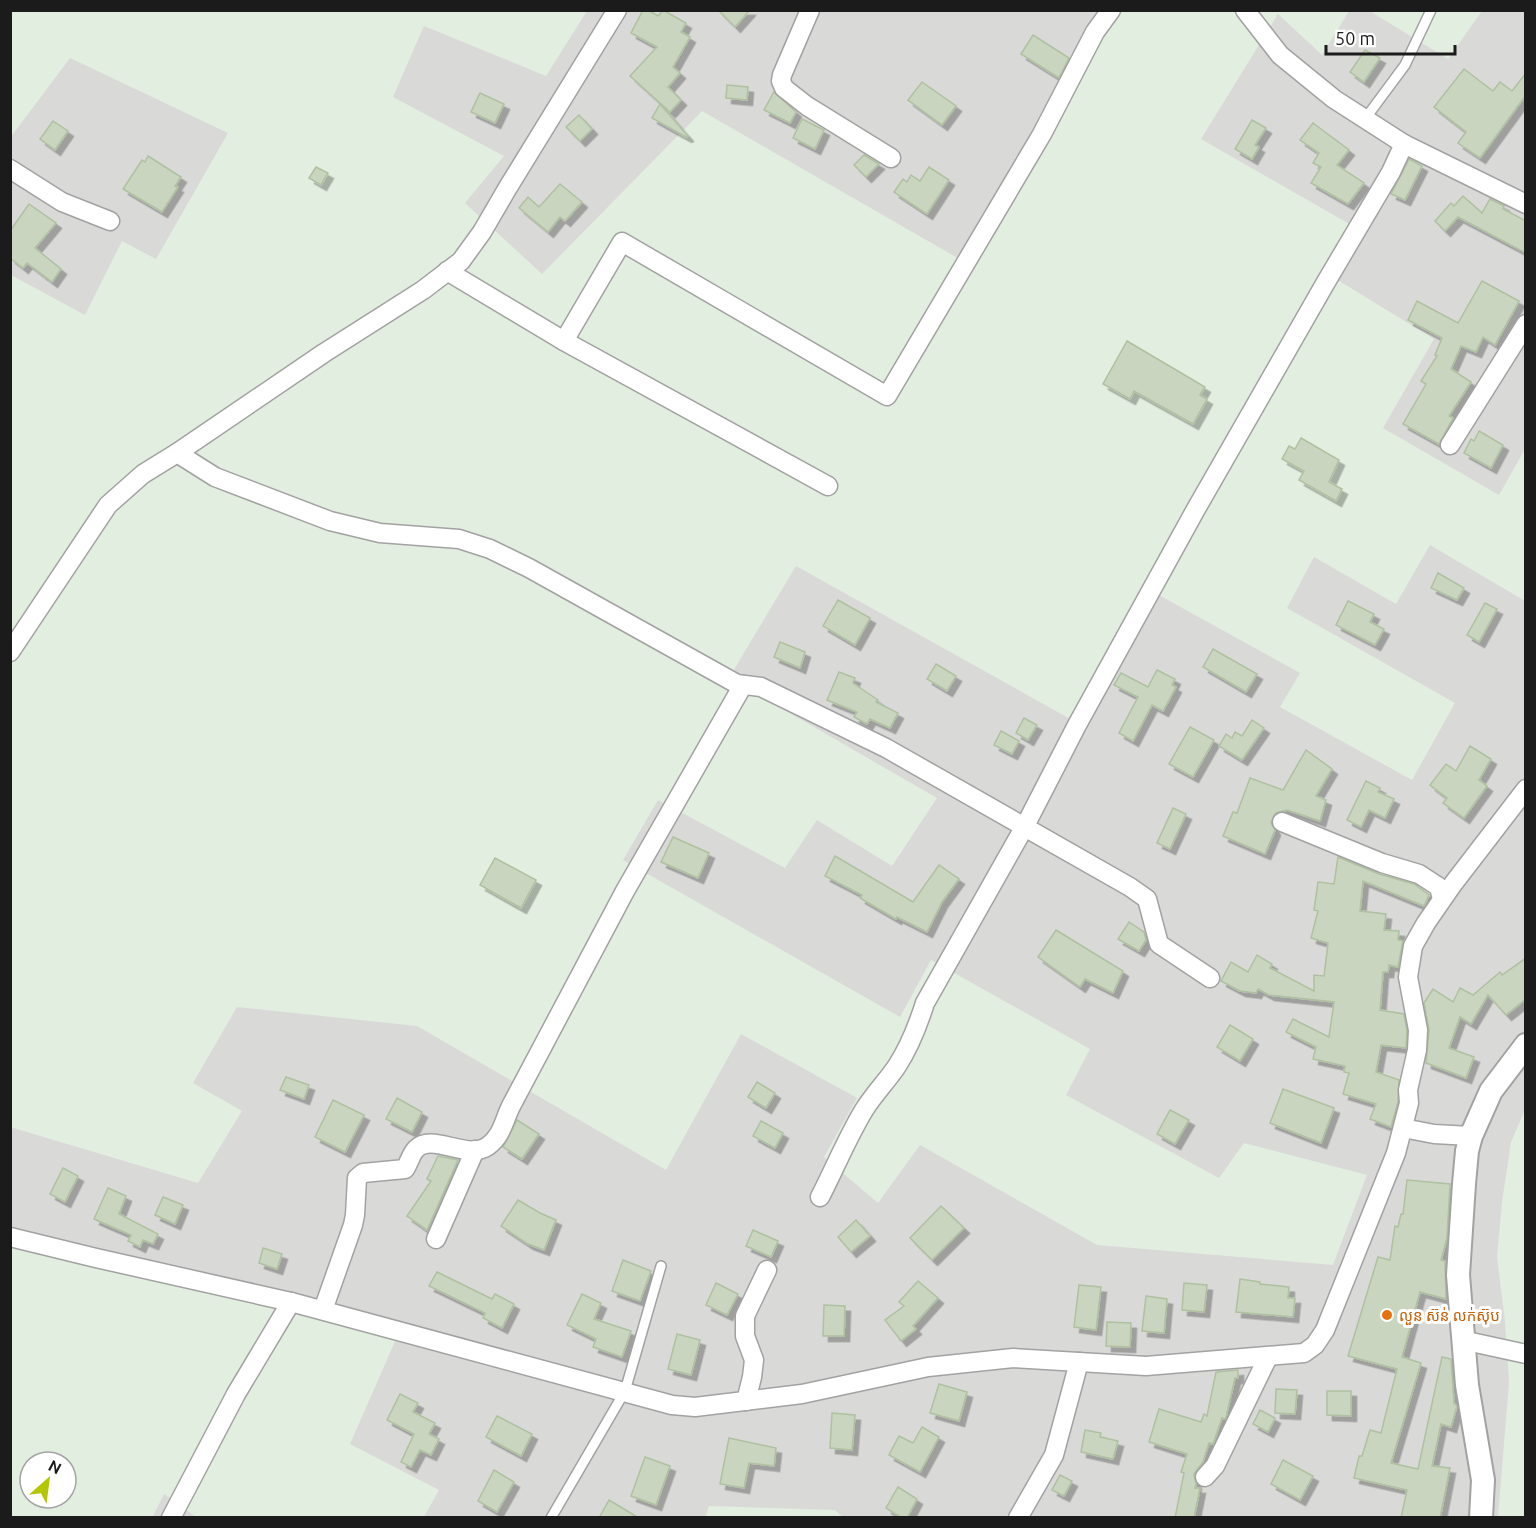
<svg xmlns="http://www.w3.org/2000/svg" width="1536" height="1528" font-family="Ubuntu,'Noto Sans Khmer',sans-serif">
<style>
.residential{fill:#d9d9d8}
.building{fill:#c9d5bf;stroke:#afc1a0;stroke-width:1.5;filter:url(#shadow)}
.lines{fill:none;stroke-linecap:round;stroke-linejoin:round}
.service-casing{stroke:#a2a2a2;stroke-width:12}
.minor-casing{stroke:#a2a2a2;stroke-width:21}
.tertiary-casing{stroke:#a2a2a2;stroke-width:26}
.service{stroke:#fff;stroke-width:9}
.minor{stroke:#fff;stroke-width:18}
.tertiary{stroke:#fff;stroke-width:22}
.food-dot{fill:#e8710a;stroke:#fff;stroke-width:2}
.labels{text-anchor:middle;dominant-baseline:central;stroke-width:6;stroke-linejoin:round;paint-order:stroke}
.food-label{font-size:15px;fill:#c56008;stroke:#fff;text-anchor:start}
</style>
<defs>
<filter id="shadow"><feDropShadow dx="5.5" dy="5.5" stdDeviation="0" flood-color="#0004"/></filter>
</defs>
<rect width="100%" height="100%" fill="#e2eedf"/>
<g class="residential">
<polygon points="1368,10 1448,59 1482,11 1525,11 1525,449 1499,495 1383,428 1434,339 1323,271 1351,225 1201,139 1278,14 1322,55 1349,11"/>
<polygon points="587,11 1100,11 961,260 702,111 542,274 465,203 504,156 393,97 424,26 546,76"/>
<polygon points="70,58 228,133 156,259 122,241 85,315 11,275 10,138"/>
<polygon points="1430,545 1525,601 1526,1107 1511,1142 1502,1202 1497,1257 1505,1322 1509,1382 1498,1517 844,1518 835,1510 709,1506 705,1518 424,1517 439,1490 350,1444 397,1337 11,1234 10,1127 198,1183 242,1111 193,1083 237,1007 417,1026 666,1170 741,1034 857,1098 824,1157 878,1203 920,1145 1097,1245 1333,1265 1367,1175 1244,1143 1219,1178 1066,1095 1090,1049 931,960 900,1017 623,860 658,800 785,868 817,820 892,866 937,798 729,678 796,566 1072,720 1146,588 1300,673 1280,707 1412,780 1455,703 1287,608 1314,557 1396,604"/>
<polygon points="164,1494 196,1517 152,1518"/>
</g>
<g class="building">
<polygon points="643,10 648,10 658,16 663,10 686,23 681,32 690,37 673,67 680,73 668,87 681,100 670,112 630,76 657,47 631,33"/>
<polygon points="718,10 750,10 735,27"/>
<polygon points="1033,35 1069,58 1059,78 1021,54"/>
<polygon points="1365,50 1380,58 1364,82 1350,72"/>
<polygon points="1464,69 1493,91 1500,82 1512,91 1526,73 1526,95 1480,158 1458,143 1466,132 1434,107"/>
<polygon points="922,82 956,106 942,125 908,100"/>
<polygon points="727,85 748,87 747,100 726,98"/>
<polygon points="774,92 796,112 790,123 764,110"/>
<polygon points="480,93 504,104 495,123 471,112"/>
<polygon points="660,104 688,136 686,137 652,118"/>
<polygon points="579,115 592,129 580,141 566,127"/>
<polygon points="802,119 824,130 815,149 793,138"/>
<polygon points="1252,120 1266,128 1255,145 1259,147 1252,159 1235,149"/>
<polygon points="53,121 68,131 55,150 40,139"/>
<polygon points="1313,123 1349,150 1337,165 1364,183 1348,204 1311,183 1321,167 1313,163 1319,153 1300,140"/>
<polygon points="864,155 879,164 866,177 854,165"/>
<polygon points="148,156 181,177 175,186 178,187 162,212 123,189 142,160 145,162"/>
<polygon points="1409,159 1422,166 1405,200 1391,194"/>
<polygon points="316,167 328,173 321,185 309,178"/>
<polygon points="929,167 949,180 927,214 894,192 903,179 907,182 911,175 920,181"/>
<polygon points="560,184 582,202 565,221 560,217 548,232 519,208 528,197 539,207"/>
<polygon points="1463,196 1482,213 1490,199 1504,206 1503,209 1526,221 1526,253 1458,217 1445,231 1435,221 1451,203 1454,206"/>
<polygon points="29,204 56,223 35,248 61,269 52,282 27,263 23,268 10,258 10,231"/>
<polygon points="1482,281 1519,301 1495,345 1483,337 1476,352 1461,346 1451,369 1471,382 1449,416 1453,418 1439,444 1403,424 1426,384 1421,381 1437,356 1435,355 1442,338 1408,320 1417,301 1458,323"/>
<polygon points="1127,341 1205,387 1200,395 1207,399 1193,424 1134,391 1130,399 1103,384"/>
<polygon points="1479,431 1503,445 1491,468 1464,453 1471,439 1474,441"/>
<polygon points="1301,438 1339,460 1329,482 1342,489 1336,501 1299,480 1304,471 1282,459 1289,446 1295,449"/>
<polygon points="1438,573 1464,588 1457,600 1431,588"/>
<polygon points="838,600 870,618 855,645 823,626"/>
<polygon points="1348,601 1374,614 1370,622 1384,629 1375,645 1336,625"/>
<polygon points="1485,603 1497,609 1479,642 1467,635"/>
<polygon points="780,642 805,652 800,668 774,657"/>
<polygon points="1213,649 1257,674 1246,692 1203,667"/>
<polygon points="936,664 956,676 947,691 927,679"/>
<polygon points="1157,670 1175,679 1172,685 1176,687 1163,711 1152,705 1133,741 1119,733 1138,697 1114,685 1121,673 1148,687"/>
<polygon points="839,672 855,678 853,683 878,700 876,702 898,713 890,728 870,719 867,724 854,717 857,712 827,700"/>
<polygon points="1024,718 1037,725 1028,740 1016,733"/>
<polygon points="1252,720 1264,728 1242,760 1219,746 1226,734 1232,738 1235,732 1242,736"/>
<polygon points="1190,727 1214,740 1193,777 1169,764"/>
<polygon points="1001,731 1019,741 1012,754 994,745"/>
<polygon points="1470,746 1491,759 1479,780 1487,786 1464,818 1443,803 1447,798 1430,785 1446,764 1456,771"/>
<polygon points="1306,750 1332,769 1316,796 1326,800 1320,821 1287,810 1276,813 1271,823 1275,830 1265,854 1223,836 1233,812 1237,813 1250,778 1283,790"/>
<polygon points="1366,781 1380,788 1378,792 1394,799 1385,818 1369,810 1361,827 1347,820"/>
<polygon points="1173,808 1186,814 1170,849 1157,843"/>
<polygon points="673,837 709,853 698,878 661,862"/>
<polygon points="835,856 913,902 939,865 959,879 942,902 927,932 897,917 896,919 860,898 862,895 825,876"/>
<polygon points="1338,857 1379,874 1414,884 1429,895 1424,906 1363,881 1360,911 1386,914 1384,930 1399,931 1398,940 1403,941 1398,967 1389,965 1388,972 1383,972 1380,1010 1404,1014 1407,1031 1406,1048 1381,1045 1376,1072 1399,1080 1398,1102 1391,1127 1370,1119 1376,1104 1343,1094 1349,1073 1344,1072 1345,1066 1313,1059 1316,1047 1286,1032 1293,1019 1329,1037 1334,1002 1269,995 1258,989 1256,993 1240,991 1221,981 1231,962 1248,972 1257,955 1272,964 1270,968 1314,991 1314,975 1324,976 1328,943 1311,938 1318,911 1314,910 1318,882 1334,884"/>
<polygon points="495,858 536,880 521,908 480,885"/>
<polygon points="1129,922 1144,932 1146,940 1139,951 1118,939"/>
<polygon points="1056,930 1123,971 1113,993 1085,979 1080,987 1038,957"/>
<polygon points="1526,958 1526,999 1506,1015 1488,995 1471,1024 1460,1017 1449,1048 1474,1057 1466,1078 1426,1063 1429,1030 1424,1003 1433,989 1453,1002 1460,988 1473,995 1500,972 1502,975"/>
<polygon points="1230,1025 1253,1039 1240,1061 1217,1047"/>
<polygon points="286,1077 309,1085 304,1099 280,1090"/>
<polygon points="757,1082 775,1093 766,1108 748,1097"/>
<polygon points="1283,1089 1334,1108 1321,1143 1270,1123"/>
<polygon points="397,1098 422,1112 412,1132 386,1119"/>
<polygon points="333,1100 364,1115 345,1152 315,1137"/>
<polygon points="1170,1110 1189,1120 1175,1144 1157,1134"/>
<polygon points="517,1120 539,1134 522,1159 503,1147"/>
<polygon points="761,1121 783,1133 775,1148 753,1136"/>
<polygon points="438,1156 458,1160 427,1230 407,1216 431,1181 427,1179"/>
<polygon points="63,1168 78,1176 65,1202 50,1194"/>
<polygon points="1407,1180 1450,1184 1447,1238 1441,1260 1445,1261 1446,1299 1420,1292 1402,1357 1421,1363 1391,1463 1418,1469 1442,1357 1451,1359 1454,1403 1457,1406 1451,1427 1441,1424 1432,1466 1450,1468 1440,1518 1401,1518 1407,1490 1354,1478 1359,1456 1362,1456 1370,1430 1381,1433 1397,1369 1348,1356 1378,1257 1390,1260 1395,1226 1398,1227 1401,1214 1403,1214"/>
<polygon points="108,1188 126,1196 119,1214 158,1234 153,1244 143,1240 140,1247 128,1241 131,1235 94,1219"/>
<polygon points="163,1197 183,1205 175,1224 155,1215"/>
<polygon points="518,1200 540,1213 556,1220 544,1250 528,1244 501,1226"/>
<polygon points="941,1206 964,1228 932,1260 910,1238"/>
<polygon points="856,1220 870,1236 851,1252 838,1237"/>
<polygon points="753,1230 778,1241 771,1257 746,1246"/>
<polygon points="263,1248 282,1254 277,1269 259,1263"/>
<polygon points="623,1260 651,1271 640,1301 612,1291"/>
<polygon points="437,1272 492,1299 495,1294 514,1304 502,1328 483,1318 485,1313 429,1286"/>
<polygon points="1240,1279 1260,1282 1260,1284 1289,1287 1288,1298 1295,1298 1293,1317 1236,1312"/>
<polygon points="918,1281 938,1298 913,1326 916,1329 901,1341 885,1320 904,1306 899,1302"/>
<polygon points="716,1283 738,1294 727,1315 706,1305"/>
<polygon points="1184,1283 1207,1285 1204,1312 1182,1310"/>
<polygon points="1079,1285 1101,1287 1096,1330 1074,1327"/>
<polygon points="582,1294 601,1303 594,1319 631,1331 622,1357 593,1347 596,1339 567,1325"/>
<polygon points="1146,1296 1167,1299 1164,1333 1142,1331"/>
<polygon points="824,1305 845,1306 844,1336 823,1336"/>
<polygon points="1107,1322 1131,1323 1130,1347 1106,1346"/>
<polygon points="677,1334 700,1340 691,1375 668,1369"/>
<polygon points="1238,1370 1238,1378 1235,1378 1226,1417 1225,1419 1222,1418 1213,1444 1209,1443 1203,1462 1194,1474 1196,1484 1195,1488 1200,1488 1194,1518 1175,1518 1184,1473 1181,1472 1187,1454 1149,1442 1159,1409 1201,1422 1204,1414 1207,1416 1216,1372"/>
<polygon points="939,1384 967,1392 959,1421 930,1413"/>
<polygon points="1276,1389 1297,1390 1295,1414 1275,1413"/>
<polygon points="1327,1391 1351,1391 1351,1416 1327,1415"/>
<polygon points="400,1394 418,1403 413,1412 435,1423 429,1434 439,1439 431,1455 420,1450 411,1467 401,1462 414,1434 387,1420"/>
<polygon points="1260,1410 1275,1418 1268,1432 1253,1424"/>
<polygon points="832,1413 855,1415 852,1450 830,1448"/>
<polygon points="497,1416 532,1434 521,1456 486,1437"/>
<polygon points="922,1427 939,1437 920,1472 889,1455 899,1436 913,1443"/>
<polygon points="1085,1430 1101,1433 1100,1437 1118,1441 1113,1459 1081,1452"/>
<polygon points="729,1438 776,1448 774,1466 749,1463 744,1488 720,1484"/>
<polygon points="645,1457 670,1466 656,1505 631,1496"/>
<polygon points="1283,1460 1313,1476 1300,1500 1271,1484"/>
<polygon points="494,1470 514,1482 497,1512 478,1501"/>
<polygon points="1060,1475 1072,1481 1064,1496 1052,1490"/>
<polygon points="898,1487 917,1499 907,1518 902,1518 886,1508"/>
<polygon points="609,1500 639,1518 599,1518"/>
</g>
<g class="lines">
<g class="service-casing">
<g id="service">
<polyline points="1365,119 1405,65 1431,10"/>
<polyline points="551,1518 625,1391 661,1266"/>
</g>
</g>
<g class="minor-casing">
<g id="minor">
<polyline points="810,10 782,75 781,81 784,88 807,106 891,158"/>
<polyline points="1245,10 1280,55 1334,99 1404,144 1526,204"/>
<polyline points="10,169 62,202 110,221"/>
<polyline points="447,271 564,341 622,242 887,396 1042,134 1095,32 1111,10"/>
<polyline points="564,341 828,486"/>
<polyline points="1450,445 1526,324"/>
<polyline points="177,453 215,477 330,521 380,533 459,539 490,549 529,568 737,684 761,687 886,748 1130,887 1147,899 1159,944 1210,978"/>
<polyline points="10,652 108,505 143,474 177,453 324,353 423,290 461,261 482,232 507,189 617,10"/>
<polyline points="1282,822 1382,863 1419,874 1439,887 1442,899"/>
<polyline points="1403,1128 1434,1134 1471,1136"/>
<path d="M820 1197C835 1168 847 1138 864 1110 874 1094 887 1081 897 1066 910 1046 918 1025 925 1003L1025 826 1077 725 1196 509 1326 282 1391 172 1404 144"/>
<polyline points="10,1237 96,1258 291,1302 672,1405 695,1407 802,1394 928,1367 1013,1358 1146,1366 1304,1353 1315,1345 1325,1330 1396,1153 1409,1103 1408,1090 1417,1050 1418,1030 1408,977 1413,946 1426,923 1453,884 1526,789"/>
<polyline points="436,1239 475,1150"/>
<path d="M323 1310 353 1225 355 1215 357 1178 363 1173 405 1169C409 1163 411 1154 416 1149 432 1132 467 1161 488 1146 502 1136 504 1120 511 1106L625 891 743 685"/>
<polyline points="1462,1340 1526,1354"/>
<polyline points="746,1401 752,1377 754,1360 745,1336 745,1316 767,1270"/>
<polyline points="1205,1477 1215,1466 1268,1357"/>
<polyline points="171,1518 236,1394 291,1302"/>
<polyline points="1018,1518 1054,1455 1079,1362"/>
</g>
</g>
<g class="tertiary-casing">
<polyline id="tertiary" points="1481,1518 1483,1480 1467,1385 1458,1275 1464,1184 1467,1151 1471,1136 1491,1091 1526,1045"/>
</g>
<use href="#service" class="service"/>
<use href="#minor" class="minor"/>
<use href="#tertiary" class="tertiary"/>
</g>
<circle class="food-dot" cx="1387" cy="1315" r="6"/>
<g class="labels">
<g class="food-label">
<text x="1399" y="1315">លួន ស៊ន់ លក់ស៊ុប</text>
</g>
</g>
<rect width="1536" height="1528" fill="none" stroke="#1b1b1b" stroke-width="24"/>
<g transform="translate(48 1480) rotate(28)"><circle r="28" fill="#ffffff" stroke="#a4a4a4" stroke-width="1.5"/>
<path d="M0-4.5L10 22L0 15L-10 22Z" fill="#b4c600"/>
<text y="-9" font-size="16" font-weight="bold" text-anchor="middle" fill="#1b1b1b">N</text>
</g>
<path d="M1326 45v9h129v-9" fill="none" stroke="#1b1b1b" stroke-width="3"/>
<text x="1335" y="45" font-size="18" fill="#1b1b1b" stroke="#ffffff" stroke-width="4.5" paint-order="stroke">50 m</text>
</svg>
